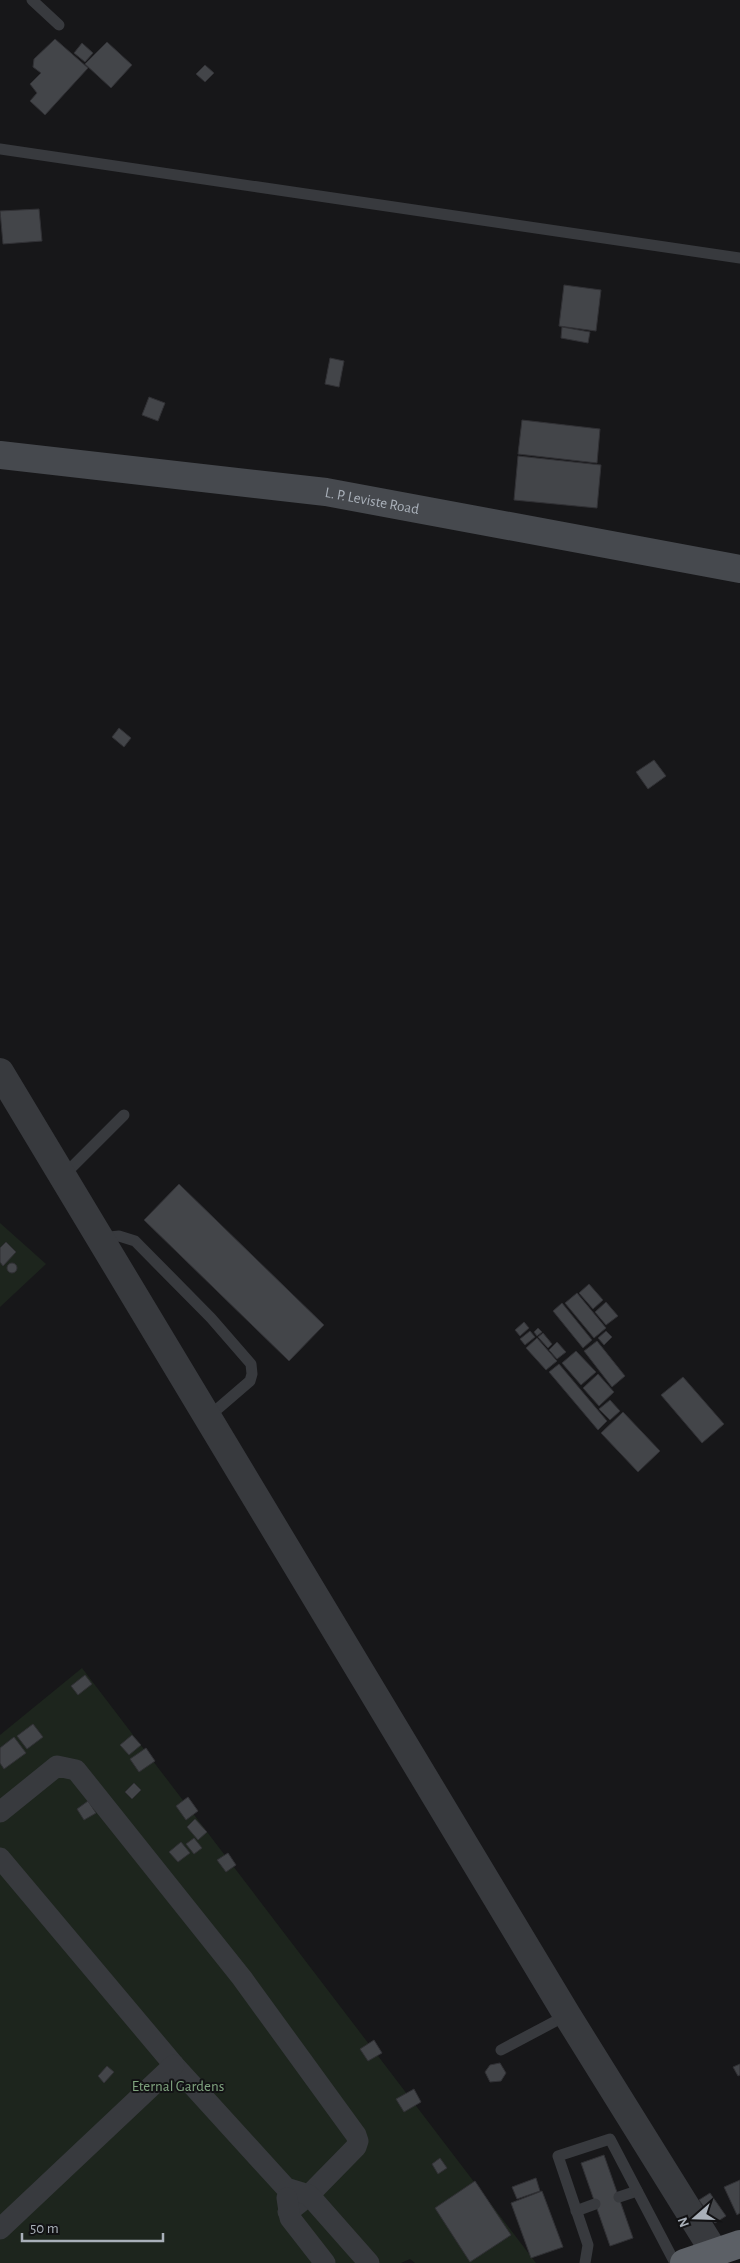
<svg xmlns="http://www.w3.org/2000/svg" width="740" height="2263" font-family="'Alegreya Sans',sans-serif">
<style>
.green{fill:#1d251d}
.building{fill:#434549;stroke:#313135}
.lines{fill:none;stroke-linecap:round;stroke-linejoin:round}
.service{stroke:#383a3e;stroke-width:11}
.minor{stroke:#383a3e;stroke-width:21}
.tertiary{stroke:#383a3e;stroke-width:28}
.secondary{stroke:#46494e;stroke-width:28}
.trunk{stroke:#5c6066;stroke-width:28}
.labels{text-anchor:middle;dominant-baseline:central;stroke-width:4;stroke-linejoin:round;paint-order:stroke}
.street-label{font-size:15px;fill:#a9b0b9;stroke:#121214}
.park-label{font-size:15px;fill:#81a580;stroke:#121214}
</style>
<rect width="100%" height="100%" fill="#171719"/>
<g class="green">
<polygon points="0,1223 46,1264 0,1307"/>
<polygon points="82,1668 536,2263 415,2263 410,2259 401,2263 0,2263 0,1735"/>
</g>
<g class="building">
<polygon points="55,39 88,68 45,115 30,101 37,93 30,84 41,73 33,67 34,59"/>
<polygon points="107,42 132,65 111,88 85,64"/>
<polygon points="82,43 93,53 85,62 74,53"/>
<polygon points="205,65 214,73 205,82 196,74"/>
<polygon points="39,209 42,241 3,244 0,211"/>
<polygon points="564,285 601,290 596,331 559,326"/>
<polygon points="562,327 590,332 588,343 561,338"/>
<polygon points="330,358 344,361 339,387 325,384"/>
<polygon points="149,397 165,403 158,421 142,415"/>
<polygon points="522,420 600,429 597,463 518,454"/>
<polygon points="518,456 601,465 597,508 514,500"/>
<polygon points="119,728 131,738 124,747 112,737"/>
<polygon points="654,760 666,776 648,789 636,772"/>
<polygon points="179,1184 324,1325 289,1361 144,1220"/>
<polygon points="6,1242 16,1252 3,1266 0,1262 0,1248"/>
<circle cx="12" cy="1268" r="5"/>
<polygon points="589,1284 603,1300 593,1309 579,1293"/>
<polygon points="577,1293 606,1328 594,1338 565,1303"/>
<polygon points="606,1302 618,1316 606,1325 595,1312"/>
<polygon points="562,1303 592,1340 583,1348 553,1311"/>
<polygon points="524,1322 529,1328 520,1336 515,1330"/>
<polygon points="538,1328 542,1332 537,1336 534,1332"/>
<polygon points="530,1331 535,1337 525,1345 520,1339"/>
<polygon points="606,1331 612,1337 604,1345 598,1338"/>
<polygon points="543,1333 552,1344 548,1348 538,1337"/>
<polygon points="537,1338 557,1361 546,1370 526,1348"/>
<polygon points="597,1341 625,1376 612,1387 584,1351"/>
<polygon points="557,1342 566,1352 557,1359 549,1350"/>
<polygon points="576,1351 596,1372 581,1385 562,1363"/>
<polygon points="559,1364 607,1421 598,1430 549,1372"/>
<polygon points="598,1374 614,1392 599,1406 583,1388"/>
<polygon points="683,1377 724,1424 702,1443 661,1395"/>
<polygon points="610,1400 620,1411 610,1420 599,1409"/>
<polygon points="623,1412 660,1451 638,1472 601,1433"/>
<polygon points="85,1675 92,1684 78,1695 71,1686"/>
<polygon points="33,1724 43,1737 27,1749 17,1736"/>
<polygon points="132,1735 141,1745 129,1755 120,1745"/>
<polygon points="14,1737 26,1753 4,1769 0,1763 0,1748"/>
<polygon points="146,1748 155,1761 139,1772 130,1759"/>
<polygon points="134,1783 141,1790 132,1799 125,1792"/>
<polygon points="188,1797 198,1811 186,1820 176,1806"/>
<polygon points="88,1801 96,1813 84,1820 77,1809"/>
<polygon points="195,1819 207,1832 198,1840 187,1827"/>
<polygon points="194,1838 202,1848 194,1854 186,1844"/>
<polygon points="181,1842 190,1853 178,1862 169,1852"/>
<polygon points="228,1853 236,1865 226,1872 217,1860"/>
<polygon points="374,2040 382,2053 368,2061 360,2049"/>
<polygon points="500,2063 506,2073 501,2081 490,2082 485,2072 490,2065"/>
<polygon points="740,2064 740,2075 738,2076 733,2067"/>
<polygon points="107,2066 114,2072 104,2083 98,2076"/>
<polygon points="414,2089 421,2102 404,2112 396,2099"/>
<polygon points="604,2155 633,2238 610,2246 581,2163"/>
<polygon points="440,2158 447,2168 438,2174 432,2164"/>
<polygon points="536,2178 540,2191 517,2199 512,2187"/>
<polygon points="740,2180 740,2213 737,2215 724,2187"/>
<polygon points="475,2181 511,2235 470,2262 435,2208"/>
<polygon points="542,2191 563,2247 531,2258 511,2203"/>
<polygon points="710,2193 726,2216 715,2223 699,2200"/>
</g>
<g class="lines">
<g class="service">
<polyline points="32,0 59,25"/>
<polyline points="0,149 740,258"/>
<polyline points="63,1176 124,1115"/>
<polyline points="101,1238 119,1236 135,1241 211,1318 251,1364 252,1374 250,1381 207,1418"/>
<polyline points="501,2050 567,2015"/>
<polyline points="619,2197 637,2191"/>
<polyline points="576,2211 595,2204"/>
<polyline points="585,2263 588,2245 558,2156 610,2139 675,2263"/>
</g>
<g class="minor">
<polyline points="0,1812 57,1766 76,1770 242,1978 356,2135 358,2141 356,2147 309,2195 288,2212"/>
<polyline points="0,1858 174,2065 286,2188 309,2195 369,2263"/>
<polyline points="287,2198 290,2218 325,2263"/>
<polyline points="0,2229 174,2065"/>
</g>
<polyline class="tertiary" points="0,1072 567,2015 715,2253"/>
<path class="secondary" id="s1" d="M0 455 326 492 740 569"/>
<polyline class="trunk" points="684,2263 740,2244"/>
</g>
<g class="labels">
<g class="street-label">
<text stroke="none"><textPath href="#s1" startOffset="375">L. P. Leviste Road</textPath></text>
</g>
<g class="park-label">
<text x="178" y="2086">Eternal Gardens</text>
</g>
</g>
<g transform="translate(695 2218) rotate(250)" stroke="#121214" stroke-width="4" paint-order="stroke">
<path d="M0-4L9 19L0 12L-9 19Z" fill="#a9b0b9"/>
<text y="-8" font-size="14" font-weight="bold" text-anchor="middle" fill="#a9b0b9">N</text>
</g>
<path d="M22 2233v8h141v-8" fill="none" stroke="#a9b0b9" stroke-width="2.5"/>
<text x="30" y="2233" font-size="15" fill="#a9b0b9" stroke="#121214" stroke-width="4" paint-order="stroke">50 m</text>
</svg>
